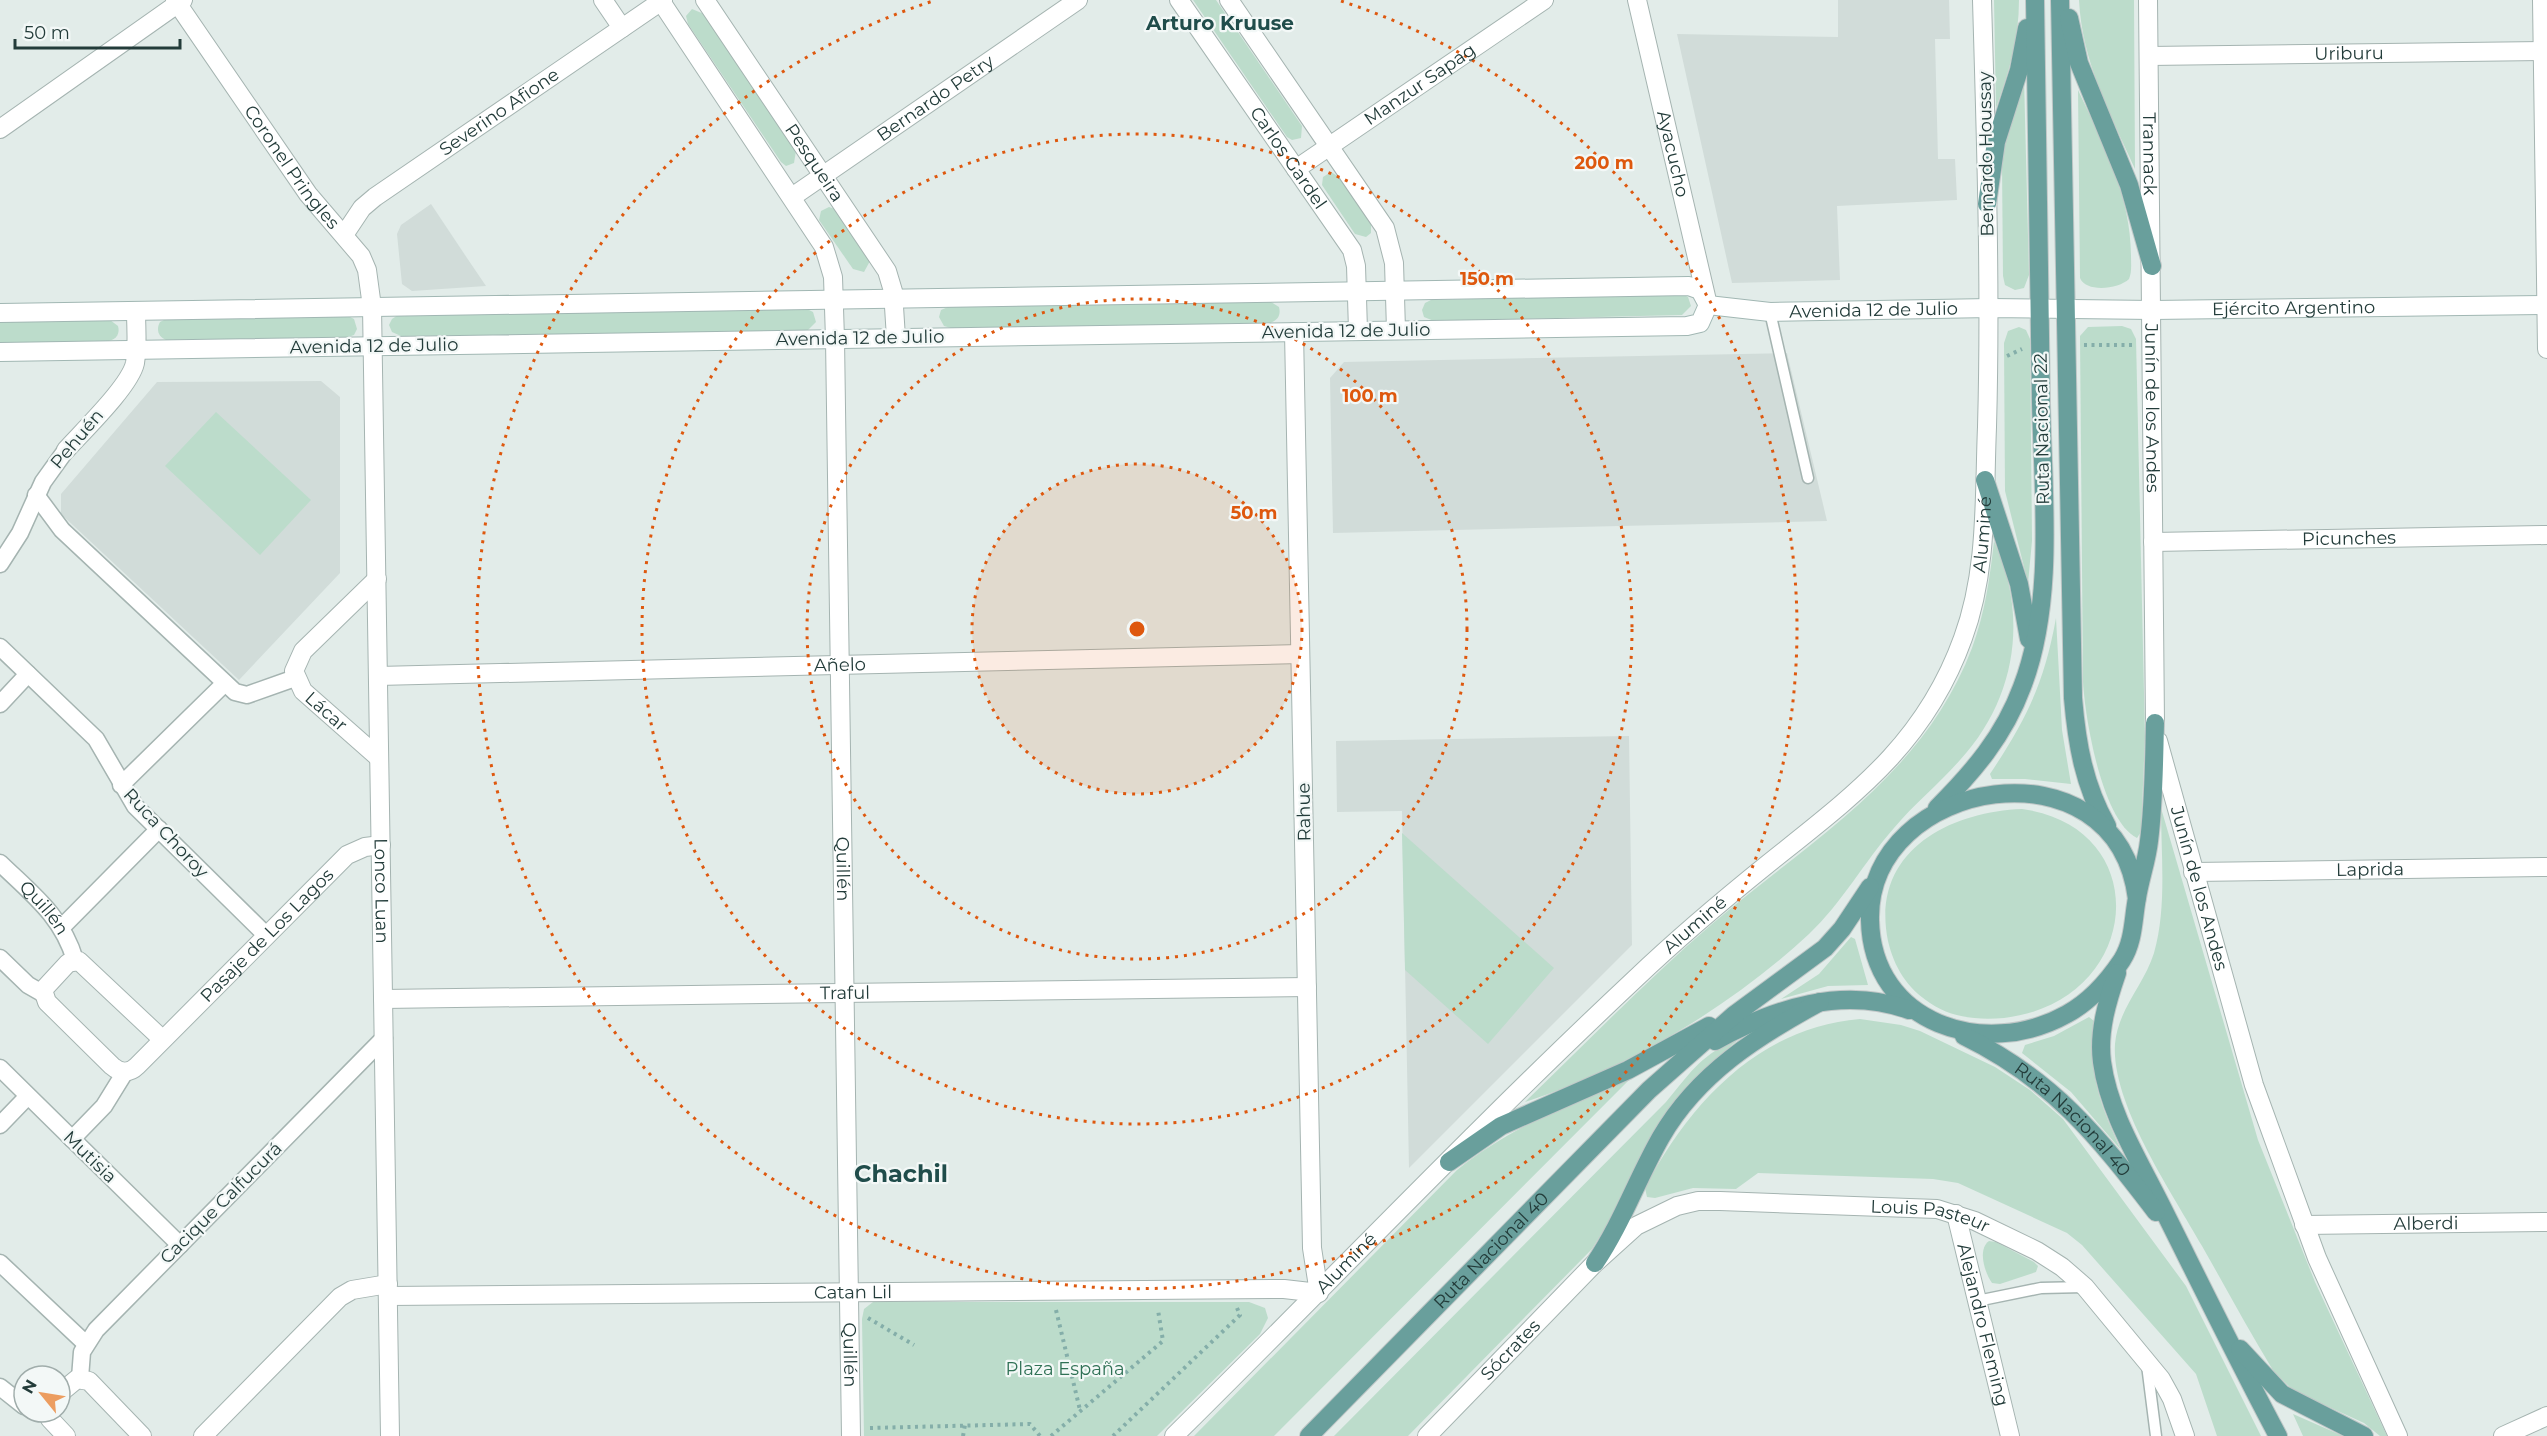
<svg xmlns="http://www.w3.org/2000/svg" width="2547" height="1436" font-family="Montserrat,sans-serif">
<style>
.built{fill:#d1dcd9}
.green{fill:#bcdccb}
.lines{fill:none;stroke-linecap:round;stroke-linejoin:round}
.service-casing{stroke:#a5b4b1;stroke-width:13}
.pedestrian-casing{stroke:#a5b4b1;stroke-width:19}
.minor-casing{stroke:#a5b4b1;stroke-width:20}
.tertiary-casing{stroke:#a5b4b1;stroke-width:20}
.secondary-casing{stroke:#a1b7b3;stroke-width:20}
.primary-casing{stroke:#c1c8c8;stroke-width:20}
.path{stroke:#84aea9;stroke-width:4;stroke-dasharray:3 4.5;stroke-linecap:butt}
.service{stroke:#fff;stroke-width:10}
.pedestrian{stroke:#fff;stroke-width:16}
.minor{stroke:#fff;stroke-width:18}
.tertiary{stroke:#fff;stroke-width:18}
.secondary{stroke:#fff;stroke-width:18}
.primary{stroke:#699f9c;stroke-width:18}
.ring{fill:none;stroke:#de580e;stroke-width:3;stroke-dasharray:3 6}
.labels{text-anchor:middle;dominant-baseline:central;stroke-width:4.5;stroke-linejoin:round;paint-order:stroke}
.street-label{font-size:18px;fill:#233c3a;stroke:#f3f8f7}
.park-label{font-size:18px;fill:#2f7155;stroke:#f3f8f7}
.neighbourhood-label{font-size:20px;font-weight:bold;fill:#204d4b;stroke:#f3f8f7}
.district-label{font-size:24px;font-weight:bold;fill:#204d4b;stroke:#f3f8f7}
.centre{fill:#de580e;stroke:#f3f8f7;stroke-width:3}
.ring-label{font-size:18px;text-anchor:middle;font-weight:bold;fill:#de580e;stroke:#f3f8f7;stroke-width:4.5;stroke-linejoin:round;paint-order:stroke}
</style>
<rect width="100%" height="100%" fill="#e2ece9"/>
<g class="built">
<polygon points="1838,0 1949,0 1950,39 1935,39 1938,159 1955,159 1957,200 1837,206 1840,280 1732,283 1677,34 1838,37"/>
<polygon points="431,204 467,258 486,286 412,291 402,284 397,234 401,225"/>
<polygon points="1787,353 1827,521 1333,533 1330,378 1344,362"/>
<polygon points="321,381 340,397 340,573 239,680 61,514 61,494 157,382"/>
<polygon points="1629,736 1632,945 1409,1168 1402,811 1337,812 1336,741"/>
</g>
<g class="green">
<polygon points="1193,0 1216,0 1302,126 1301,138 1292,140 1287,137"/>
<path d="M1994 0H2019C2019 39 2009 72 1996 108Z"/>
<path d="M2079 0H2134L2135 169C2110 113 2082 62 2079 0Z"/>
<polygon points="692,9 704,14 796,151 794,163 786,166 781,162 688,24 686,16"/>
<polygon points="2024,78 2029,275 2024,288 2015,290 2005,285 2003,276 2002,165 2006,138"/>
<path d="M2078 90C2103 143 2131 196 2131 256 2131 264 2132 272 2129 279 2119 289 2086 293 2080 278Z"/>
<polygon points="1331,172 1339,177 1371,223 1371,233 1366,237 1355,234 1322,185 1323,177"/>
<polygon points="829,207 835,209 870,261 864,272 853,269 819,220 821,211"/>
<polygon points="1682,294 1688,297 1691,306 1682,315 1434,321 1424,317 1422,310 1425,303 1431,300"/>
<path d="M1271 302 1279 307C1281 315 1278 320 1270 323L951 328 944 326 939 317 941 310 948 307Z"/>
<polygon points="807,309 813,312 816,322 807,331 401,336 392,332 389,325 392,319 398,315"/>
<path d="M348 316 354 319 357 329 354 335 348 337 166 340C158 337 156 329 160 322L166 319Z"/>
<path d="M110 320 118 326C120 333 117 339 109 341L0 343V322Z"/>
<path d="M2122 326 2131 329 2136 339 2145 737 2141 832 2137 838C2102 821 2085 718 2083 682L2080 336 2088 327Z"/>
<polygon points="2019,327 2026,330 2030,339 2032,541 2028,583 2005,491 2004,343 2008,331"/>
<polygon points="216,412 311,500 260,555 165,466"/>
<path d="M1994 541C2029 616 2016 699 1960 760 1939 784 1914 804 1894 828 1864 862 1842 903 1809 934 1731 1007 1626 1069 1525 1102 1587 1042 1647 980 1712 924 1811 840 1924 775 1972 648 1985 613 1990 577 1994 541Z"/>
<path d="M2056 618 2062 730 2071 784 2025 779H1992L1990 774C2027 718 2044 684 2056 618Z"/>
<path d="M2161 808 2258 1140 2315 1282 2387 1436H2380L2364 1423 2294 1391 2274 1372C2249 1331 2226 1288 2202 1246 2173 1194 2111 1104 2115 1044 2118 1009 2144 985 2154 953 2167 908 2161 855 2161 808Z"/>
<path d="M2022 809C2157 827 2143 1002 2004 1018 1978 1020 1952 1018 1930 1003 1907 988 1894 967 1888 941 1870 853 1947 812 2022 809Z"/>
<polygon points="1402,833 1554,968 1488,1044 1405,970"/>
<polygon points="1851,937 1855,939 1868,985 1828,986 1781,999 1819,974"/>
<path d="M2089 1017 2094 1021C2089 1076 2099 1101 2121 1150L2071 1092 2022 1053 2025 1045 2054 1036Z"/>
<path d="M1860 1019 1901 1025 1920 1031 1995 1067 2030 1090 2063 1119 2186 1286 2261 1436H2217L2196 1374 2082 1245 2067 1233 1958 1183 1933 1179 1758 1173 1736 1189 1693 1188 1655 1198 1647 1197 1645 1188C1689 1103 1760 1027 1860 1019Z"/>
<path d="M1742 1036 1703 1071 1592 1249 1408 1436H1334L1666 1102C1695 1067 1699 1057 1742 1036Z"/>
<path d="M1633 1076 1274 1436H1194L1457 1170C1510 1127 1572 1104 1633 1076Z"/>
<path d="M1989 1241 1996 1242 2034 1262 2038 1266 2036 1272 2000 1284 1992 1283C1985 1273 1977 1250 1989 1241Z"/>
<polygon points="873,1302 1249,1302 1265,1308 1268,1318 1260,1334 1157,1436 864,1436 862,1319 864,1309"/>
<polygon points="2293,1414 2343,1436 2344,1436 2303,1436"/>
</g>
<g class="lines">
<g class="service-casing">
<g id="service">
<polyline points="1770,312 1808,478"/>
<polyline points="1977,1301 2041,1288 2084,1287"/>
<polyline points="2147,1365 2156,1436"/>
</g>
</g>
<g class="pedestrian-casing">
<g id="pedestrian">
<polyline points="36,495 62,530 235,692 247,695 295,678"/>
<polyline points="0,564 20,533 43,482 66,450"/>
<polyline points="0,647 96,739 135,806 266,935"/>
<polyline points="0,704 28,674"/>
<polyline points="121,785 225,683"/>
<path id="s1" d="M0 863C32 894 62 916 75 960"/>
<polyline points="62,927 159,829"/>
<polyline points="0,958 28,985 42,993"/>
<polyline points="0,1068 180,1245"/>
<polyline points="0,1125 28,1096"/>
<polyline points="72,1139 104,1106 125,1072"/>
<polyline points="0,1263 86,1344"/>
<polyline points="80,1378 82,1352 96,1330 384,1038"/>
<polyline points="0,1387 24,1406"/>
</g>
</g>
<g class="minor-casing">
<g id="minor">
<path id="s2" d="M175 0 308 194 361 256 367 270 372 307"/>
<polyline points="603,0 622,28"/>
<path id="s3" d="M1179 0 1352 250 1356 266 1358 330"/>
<polyline points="1229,0 1385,228 1394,263 1396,330"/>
<polyline points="2542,0 2547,349"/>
<path id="s4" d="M2149 56 2547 51"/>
<polyline points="0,129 183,0"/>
<path id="s5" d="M1296 169 1544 0"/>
<path id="s6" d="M792 197 1078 0"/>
<path id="s7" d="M344 235 362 208 375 197 663 0"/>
<path id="s8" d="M835 339 851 1436"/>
<path d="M66 450C83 431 130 386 135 363 138 346 136 328 136 311"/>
<path id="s9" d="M2153 542 2547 535"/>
<path id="s10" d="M377 579 303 651 294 671 303 691 379 758"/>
<path id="s11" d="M378 676 1300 654"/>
<path id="s12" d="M2158 741 2254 1085 2317 1258 2398 1436"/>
<path id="s13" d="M2193 872 2547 867"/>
<path id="s14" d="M383 999 1307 987"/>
<path id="s15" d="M162 1039 79 961 68 963 43 990 47 1002 112 1066C120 1073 129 1074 137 1066L347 855 365 847 381 845"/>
<path id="s16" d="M1956 1214 2010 1436"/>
<path id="s17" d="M2304 1225 2547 1222"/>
<path id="s18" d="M388 1296 1284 1289 1319 1293 1312 1248 1294 332"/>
<polyline points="60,1393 77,1379 89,1381 142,1436"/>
<polyline points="48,1412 50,1419 66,1436"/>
<polyline points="203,1436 340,1297 352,1290 388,1284"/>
<polyline points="2503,1436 2547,1416"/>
</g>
</g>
<g class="tertiary-casing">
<g id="tertiary">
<polyline points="660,0 824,247 833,277 835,339"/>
<path id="s19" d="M705 0 887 271 893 291 896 338"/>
<path id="s20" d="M1637 0 1708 305"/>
<path id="s21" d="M2148 0 2155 723"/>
<path id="s22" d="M372 307 390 1436"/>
<path id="s23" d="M1174 1436C1328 1284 1477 1127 1635 979 1678 938 1723 900 1769 863 1854 795 1925 744 1963 638 1988 570 1984 498 1987 427 1991 284 1986 142 1982 0"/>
<path id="s24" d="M1427 1436 1595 1263 1636 1226 1677 1206 1698 1201H1720L1937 1209 1975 1221 2037 1251 2062 1267 2085 1287 2161 1379 2172 1399 2185 1436"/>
</g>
</g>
<g class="secondary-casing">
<g id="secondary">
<path id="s25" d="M1708 305 1770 312 1990 308 2153 310 2547 305"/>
<polyline points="0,313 1689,286 1700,290 1708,305 1700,323 1687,326 0,352"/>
</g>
</g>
<g class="primary-casing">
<g id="primary">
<path d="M2060 0 2073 698C2077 745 2084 785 2107 826"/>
<polyline points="2069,18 2079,63 2129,185 2152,266"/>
<polyline points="1987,204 1996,142 2019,70 2027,28"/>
<polyline points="1985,480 2019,584 2029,639"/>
<path d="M1937 808C1973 772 2004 736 2022 687 2055 602 2043 493 2041 403 2039 269 2037 134 2035 0"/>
<path d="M2137 899C2117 735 1867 777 1870 920 1872 1024 1985 1060 2067 1014 2089 1002 2108 981 2122 960 2134 941 2133 919 2137 898 2140 879 2147 860 2149 841 2154 802 2154 762 2155 723"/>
<path d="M2117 973C2107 1002 2098 1032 2102 1062 2109 1114 2140 1162 2163 1209 2201 1285 2238 1361 2278 1436"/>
<path id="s26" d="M1964 1036C2052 1079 2098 1136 2156 1212"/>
<path d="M1715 1041C1775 1008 1843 986 1909 1010"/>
<polyline points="1449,1162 1501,1126 1628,1070 1709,1026"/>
<path d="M1595 1263C1622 1223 1637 1179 1661 1137 1698 1073 1758 1036 1820 1002"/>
<polyline points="2240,1349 2282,1394 2364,1436"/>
<path id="s27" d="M1309 1436 1649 1090 1734 1015 1825 948 1842 929 1870 887"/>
</g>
</g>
<g class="path">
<polyline points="2084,345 2134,345"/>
<polyline points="2007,356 2022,349"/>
<polyline points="1056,1310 1080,1410"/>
<polyline points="868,1318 914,1345"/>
<polyline points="870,1428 1030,1424 1040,1436"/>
<polyline points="963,1436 965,1425"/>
<polyline points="1051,1436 1163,1341 1158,1310"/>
<polyline points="1113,1436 1240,1315 1237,1308"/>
</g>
<use href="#service" class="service"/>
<use href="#pedestrian" class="pedestrian"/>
<use href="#minor" class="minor"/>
<use href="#tertiary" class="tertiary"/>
<use href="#secondary" class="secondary"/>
<use href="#primary" class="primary"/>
</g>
<circle cx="1137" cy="629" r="165" fill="#de580e" fill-opacity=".12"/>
<g class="ring">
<circle cx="1137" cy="629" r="165"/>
<circle cx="1137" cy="629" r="330"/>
<circle cx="1137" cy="629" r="495"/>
<path d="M1341 1A660 660 0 1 1 933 1"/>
</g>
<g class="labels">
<g class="street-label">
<text stroke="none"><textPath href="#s4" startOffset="200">Uriburu</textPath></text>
<text stroke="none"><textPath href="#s5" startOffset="150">Manzur Sapag</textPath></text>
<text stroke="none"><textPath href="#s6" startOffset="174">Bernardo Petry</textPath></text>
<text stroke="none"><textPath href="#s7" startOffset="200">Severino Afione</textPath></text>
<text stroke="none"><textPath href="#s20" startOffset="158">Ayacucho</textPath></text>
<text transform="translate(1986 154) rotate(-91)">Bernardo Houssay</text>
<text stroke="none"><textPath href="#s21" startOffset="154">Trannack</textPath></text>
<text stroke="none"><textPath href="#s3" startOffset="192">Carlos Gardel</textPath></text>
<text stroke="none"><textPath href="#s19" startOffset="196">Pesqueira</textPath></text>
<text stroke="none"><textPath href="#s2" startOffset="204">Coronel Pringles</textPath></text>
<text stroke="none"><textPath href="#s25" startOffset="586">Ejército Argentino</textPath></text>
<text stroke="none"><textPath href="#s25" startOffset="166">Avenida 12 de Julio</textPath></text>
<text transform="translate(1346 331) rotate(-1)">Avenida 12 de Julio</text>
<text transform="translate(860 338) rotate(-1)">Avenida 12 de Julio</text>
<text transform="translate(374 346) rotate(-1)">Avenida 12 de Julio</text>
<text stroke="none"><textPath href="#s21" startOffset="408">Junín de los Andes</textPath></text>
<text transform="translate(2042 429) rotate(-91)">Ruta Nacional 22</text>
<text transform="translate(77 439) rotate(-50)">Pehuén</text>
<text stroke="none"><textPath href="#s23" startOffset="1234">Aluminé</textPath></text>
<text stroke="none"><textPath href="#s9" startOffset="196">Picunches</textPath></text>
<text stroke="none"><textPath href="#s11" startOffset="462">Añelo</textPath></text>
<text stroke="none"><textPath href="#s10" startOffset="178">Lácar</textPath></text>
<text transform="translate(1304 812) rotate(-91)">Rahue</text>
<text transform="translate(166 833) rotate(47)">Ruca Choroy</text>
<text stroke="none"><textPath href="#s8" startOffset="530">Quillén</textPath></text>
<text stroke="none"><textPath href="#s13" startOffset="177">Laprida</textPath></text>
<text stroke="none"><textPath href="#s12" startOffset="153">Junín de los Andes</textPath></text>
<text stroke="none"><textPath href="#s22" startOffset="584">Lonco Luan</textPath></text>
<text stroke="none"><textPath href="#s1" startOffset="63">Quillén</textPath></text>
<text stroke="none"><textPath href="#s23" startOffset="730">Aluminé</textPath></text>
<text stroke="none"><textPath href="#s15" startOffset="478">Pasaje de Los Lagos</textPath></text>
<text stroke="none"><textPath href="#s14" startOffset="462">Traful</textPath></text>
<text stroke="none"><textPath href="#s26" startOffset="138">Ruta Nacional 40</textPath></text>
<text transform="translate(90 1157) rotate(44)">Mutisia</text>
<text transform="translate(221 1203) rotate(-45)">Cacique Calfucurá</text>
<text stroke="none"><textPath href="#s24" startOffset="597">Louis Pasteur</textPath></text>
<text stroke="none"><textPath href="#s17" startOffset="122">Alberdi</textPath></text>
<text stroke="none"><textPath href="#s27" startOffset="260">Ruta Nacional 40</textPath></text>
<text stroke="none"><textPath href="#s23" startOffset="244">Aluminé</textPath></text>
<text stroke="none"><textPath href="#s18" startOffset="465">Catan Lil</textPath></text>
<text stroke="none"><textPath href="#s16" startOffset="114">Alejandro Fleming</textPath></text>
<text stroke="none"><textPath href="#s24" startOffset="120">Sócrates</textPath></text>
<text stroke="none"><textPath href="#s8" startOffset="1016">Quillén</textPath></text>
</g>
<g class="park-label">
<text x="1065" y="1369">Plaza España</text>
</g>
<g class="neighbourhood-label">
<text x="1220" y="23">Arturo Kruuse</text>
</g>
<g class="district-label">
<text x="901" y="1173">Chachil</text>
</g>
</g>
<circle cx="1137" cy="629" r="9" class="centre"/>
<g class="ring-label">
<text x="1604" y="169">200 m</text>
<text x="1487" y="285">150 m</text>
<text x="1370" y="402">100 m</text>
<text x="1254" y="519">50 m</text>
</g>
<g transform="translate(42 1394) rotate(300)"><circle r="28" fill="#f3f8f7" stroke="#a0adab" stroke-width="1.5"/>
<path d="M0-4.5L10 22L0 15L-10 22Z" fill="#ec9d60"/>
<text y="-9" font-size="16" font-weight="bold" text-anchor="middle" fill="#233c3a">N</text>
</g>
<path d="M15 39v9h165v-9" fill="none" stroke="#233c3a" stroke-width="3"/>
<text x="24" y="39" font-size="18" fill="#233c3a" stroke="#f3f8f7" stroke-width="4.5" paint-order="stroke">50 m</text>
</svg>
